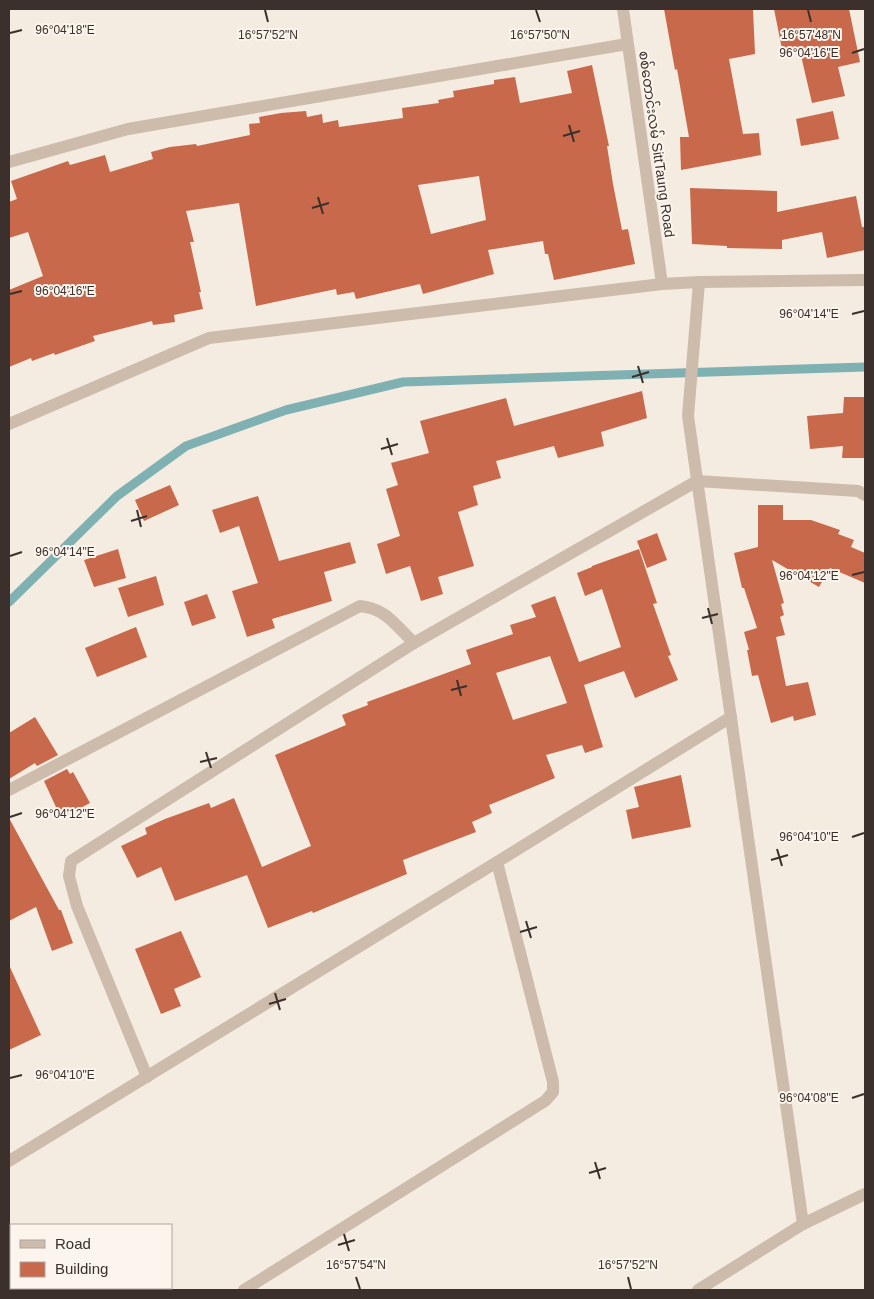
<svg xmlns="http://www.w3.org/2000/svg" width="874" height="1299" font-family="Helvetica,'Noto Sans Myanmar',sans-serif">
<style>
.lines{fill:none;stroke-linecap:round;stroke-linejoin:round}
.stream{stroke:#7fb0b2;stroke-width:9}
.building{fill:#c8694b;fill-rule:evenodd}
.minor{stroke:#cdbbac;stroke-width:12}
.ticks{fill:none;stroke:#3b302b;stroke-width:2}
.labels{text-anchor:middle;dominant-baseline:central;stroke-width:4;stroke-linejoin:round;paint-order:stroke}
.street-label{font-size:14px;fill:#3b302b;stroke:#fbf5ee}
.ticks-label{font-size:12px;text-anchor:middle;fill:#3b302b;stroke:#fbf5ee;stroke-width:4;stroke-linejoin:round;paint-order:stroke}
</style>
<rect width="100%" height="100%" fill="#f4ebe1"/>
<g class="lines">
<polyline class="stream" points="9,602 117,496 186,446 286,410 403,382 865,367"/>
</g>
<g class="building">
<polygon points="664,9 753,9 755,54 729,59 743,134 759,133 761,155 681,170 680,137 689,137 677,69 675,70"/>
<polygon points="774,9 849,9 860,62 838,67 845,96 812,103 799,47 782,49"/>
<path d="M592 65 609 146H607L613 184 622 230 628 229 635 264 554 280 548 254H545L543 241 488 250 494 274 423 294 420 284 356 299 354 292 337 295 336 289 256 306 239 203 186 211 194 242H190L201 292H199L203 309 174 315 175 322 153 325 152 321 93 336 95 341 55 355 54 353 32 361 31 358 9 367V290L43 276 28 232 9 238V202L17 199 11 181 68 161 70 165 105 155 110 172 153 159 151 152 170 147 196 144 197 146 250 135 249 124 260 123 259 117 281 113 306 111 307 117 322 114 323 123 338 120 339 127 403 118 402 108 439 103 438 100 454 97 453 91 494 84V80L515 77 520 103 572 93 567 71ZM479 176 486 220 431 234 418 185Z"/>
<polygon points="833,111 839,139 801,146 796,119"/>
<polygon points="690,188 777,191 777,212 856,196 862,227 865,227 865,250 827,258 822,232 782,240 782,249 727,248 727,246 692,244"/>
<polygon points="642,391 647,418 601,432 604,446 558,458 554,446 496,461 501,478 473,486 478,505 458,512 474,566 438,577 443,594 421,601 410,566 386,574 377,544 400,536 386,489 398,485 391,463 429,453 420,421 506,398 514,426"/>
<polygon points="844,397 865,397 865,458 842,458 843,446 810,449 807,416 843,413"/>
<polygon points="170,485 179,505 144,521 135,500"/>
<polygon points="258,496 279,561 350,542 356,563 324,572 332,601 272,619 275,628 247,637 232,591 258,583 239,526 220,533 212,510"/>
<polygon points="758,505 783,505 783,520 811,520 840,530 838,534 854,540 851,547 865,553 865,583 830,568 819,587 772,560 784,603 781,604 784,615 780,617 785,635 776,637 786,686 808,682 816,715 794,721 793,716 771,723 758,675 752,676 747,650 749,650 744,632 757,628 744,588 742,588 734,553 758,547"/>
<polygon points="657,533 667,560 647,568 637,541"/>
<polygon points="118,549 126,578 94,587 84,560"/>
<path d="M639 549 657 603 653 604 671 655 668 656 678 680 635 698 624 671 584 685 603 747 585 753 582 745 546 755 555 778 489 805 492 813 472 822 476 832 403 860 407 874 313 913 312 911 268 928 247 875 175 901 161 867 137 878 121 846 147 834 145 828 165 819 209 803 211 808 234 798 262 867 311 846 275 755 346 725 342 715 368 705 367 702 471 664 466 650 513 634 510 625 536 617 531 605 555 596 579 662 621 647 602 589 585 596 577 573 592 567V566ZM550 656 567 703 513 720 496 673Z"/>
<polygon points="156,576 164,605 128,617 118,588"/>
<polygon points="207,594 216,618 192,626 184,602"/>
<polygon points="136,627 147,657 97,677 85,648"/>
<polygon points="35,717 58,755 37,766 35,763 9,779 9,733"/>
<polygon points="67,769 70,774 73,772 90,803 61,818 44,781"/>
<polygon points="681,775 691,827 632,839 626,810 639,807 634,787"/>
<polygon points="9,818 59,910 61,910 73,943 52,951 36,907 9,921"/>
<polygon points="181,931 201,977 174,989 181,1006 161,1014 135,949"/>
<polygon points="9,965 41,1035 9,1050"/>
</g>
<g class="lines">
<g class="minor">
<polyline points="623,9 662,284"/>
<polyline points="9,162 128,129 627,44"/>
<polyline points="699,282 688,416 803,1224"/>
<polyline points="9,424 209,338 662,284 699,282 865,280"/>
<path d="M9 790 360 606C387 609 395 625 414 643L697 481 858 491 865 495"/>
<polyline points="147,1077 77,906 69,876 71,861 414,643"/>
<polyline points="9,1161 497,862 731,717"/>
<polyline points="244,1290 545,1101 553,1092 553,1082 497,862"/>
<polyline points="698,1290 803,1224 865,1194"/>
</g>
</g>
<path class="ticks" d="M265 10 268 22M536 10 540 22M808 10 811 22M10 33 22 30M852 53 864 49M569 125 574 142M563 136 580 131M318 197 323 214M312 208 329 203M10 294 22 291M852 314 864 311M638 366 643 383M632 377 649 372M387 438 392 455M381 449 398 444M137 510 141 527M131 521 147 516M10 556 22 552M852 575 864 572M708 608 712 624M702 618 718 614M457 680 461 696M451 690 467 686M206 752 211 768M200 762 217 758M10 817 22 813M852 837 864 833M777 849 782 866M771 860 788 855M526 921 531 938M520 932 537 927M275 993 280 1010M269 1004 286 999M10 1078 22 1075M852 1098 864 1094M595 1162 600 1179M589 1173 606 1168M344 1234 349 1251M338 1245 355 1240M356 1277 360 1289M628 1277 631 1289"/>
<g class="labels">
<g class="street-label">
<text transform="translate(657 144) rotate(82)">စစ်တောင်းလမ် SittTaung Road</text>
</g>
</g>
<g class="ticks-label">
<text x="65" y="34">96°04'18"E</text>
<text x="268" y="39">16°57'52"N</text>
<text x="540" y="39">16°57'50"N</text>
<text x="811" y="39">16°57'48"N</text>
<text x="809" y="57">96°04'16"E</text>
<text x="65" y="295">96°04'16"E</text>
<text x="809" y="318">96°04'14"E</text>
<text x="65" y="556">96°04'14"E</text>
<text x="809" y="580">96°04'12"E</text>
<text x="65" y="818">96°04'12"E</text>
<text x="809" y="841">96°04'10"E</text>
<text x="65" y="1079">96°04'10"E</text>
<text x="809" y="1102">96°04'08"E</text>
<text x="356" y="1269">16°57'54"N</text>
<text x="628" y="1269">16°57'52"N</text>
</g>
<rect width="874" height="1299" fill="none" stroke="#3b302b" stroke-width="20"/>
<rect x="10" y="1224" width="162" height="65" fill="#fbf5ee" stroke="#aea6a0"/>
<rect x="20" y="1240" width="25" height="8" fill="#cdbbac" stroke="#aea6a0"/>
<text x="55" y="1249" font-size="15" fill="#3b302b">Road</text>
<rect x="20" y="1262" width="25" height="15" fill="#c8694b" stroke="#aea6a0"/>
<text x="55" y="1274" font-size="15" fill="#3b302b">Building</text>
</svg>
